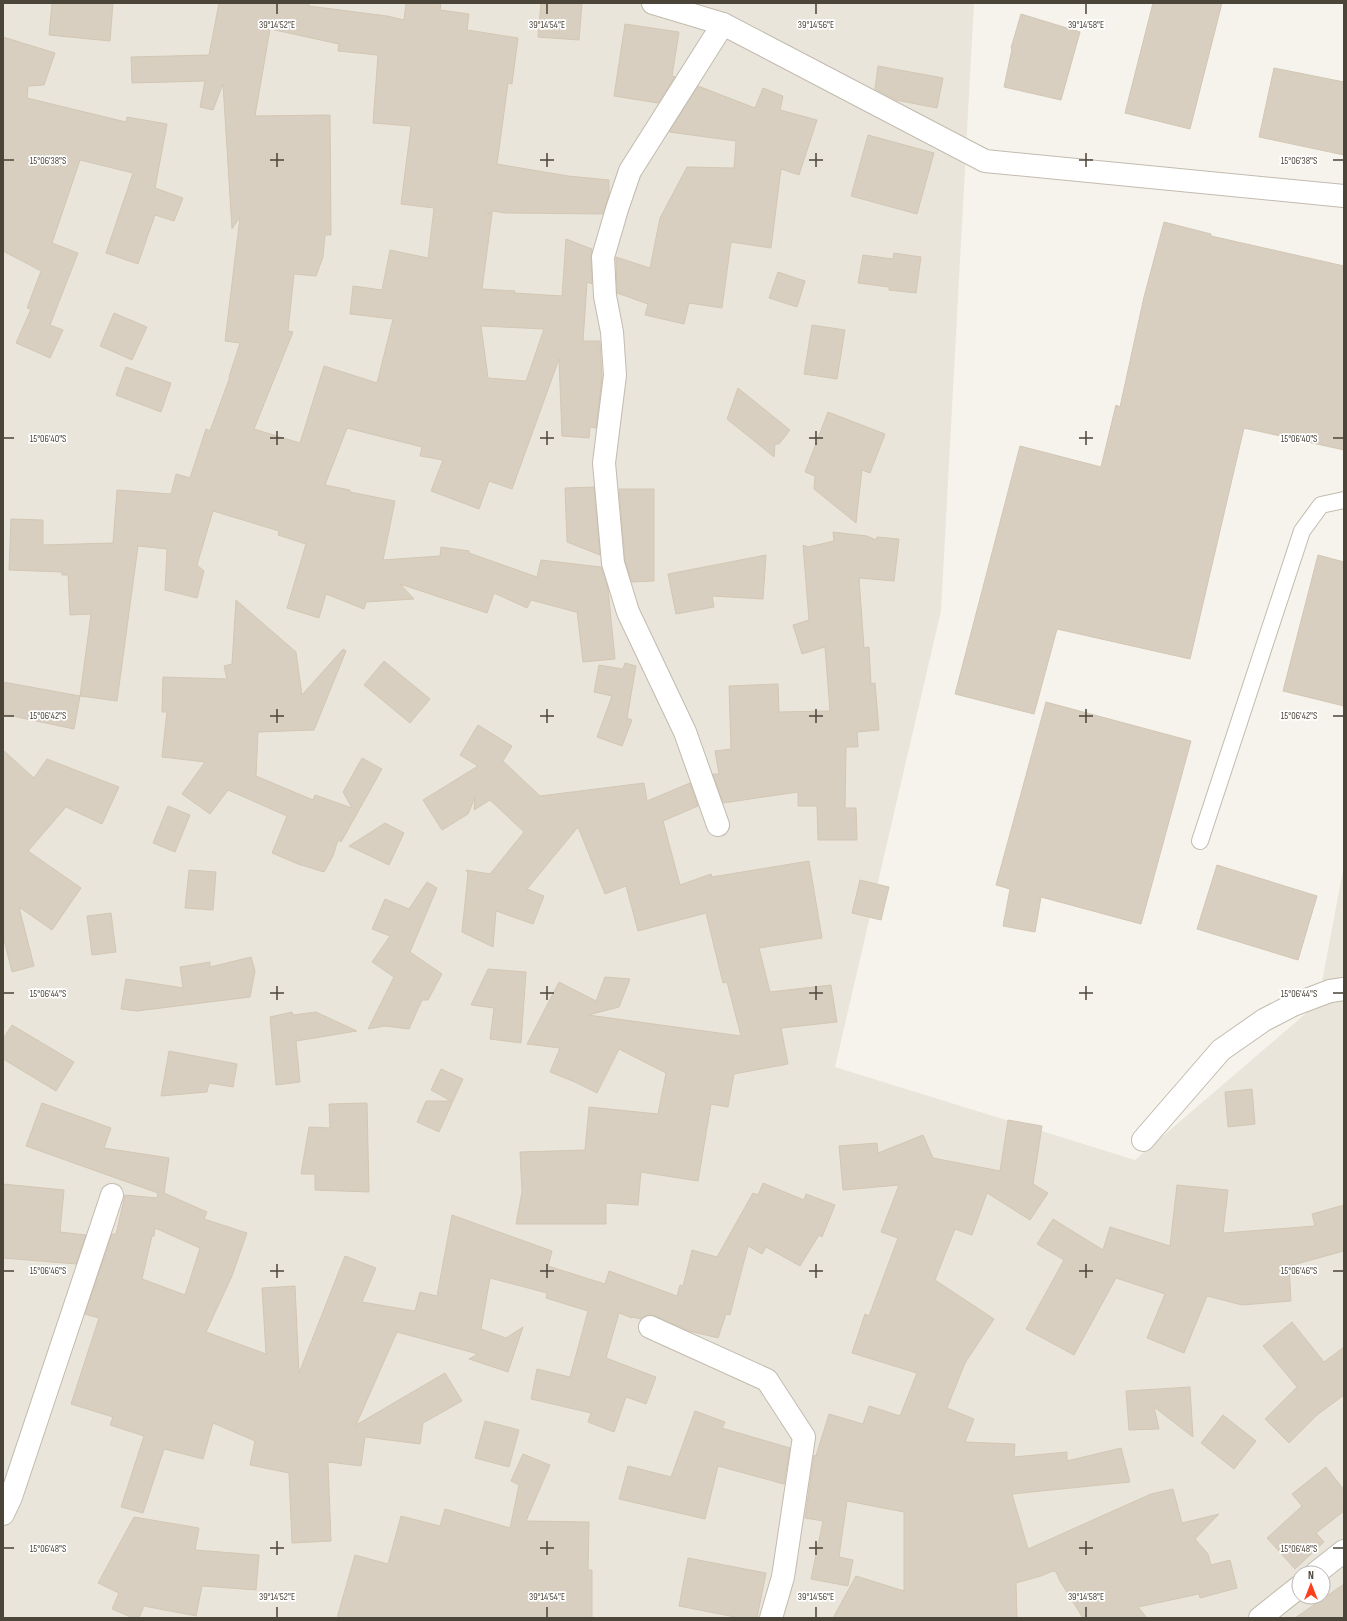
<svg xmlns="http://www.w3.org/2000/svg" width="1347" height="1621" font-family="'Sofia Sans Condensed',sans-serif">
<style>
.residential{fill:#eae5da;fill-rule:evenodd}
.building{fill:#d8cfc1;stroke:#d3c7b4;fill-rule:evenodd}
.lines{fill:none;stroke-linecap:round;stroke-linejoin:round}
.service-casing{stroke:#c2bbae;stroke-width:18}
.minor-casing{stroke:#c2bbae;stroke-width:24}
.service{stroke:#fff;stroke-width:16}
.minor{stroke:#fff;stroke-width:22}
.ticks{fill:none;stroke:#4b4439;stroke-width:1.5}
.ticks-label{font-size:10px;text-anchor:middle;fill:#4b4439;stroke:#fff;stroke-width:3.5;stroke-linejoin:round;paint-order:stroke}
</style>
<rect width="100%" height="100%" fill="#f6f3ec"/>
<path class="residential" d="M3 3H974L941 611 835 1067 1135 1160 1318 1003 1344 865V1618H3ZM1299 1573H1323V1597H1299Z"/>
<g class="building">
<polygon points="52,3 113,3 110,41 49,35"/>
<path d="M219 3H309V6L387 16 404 20 406 3H441L440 10 469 14 467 30 518 38 512 84 508 83 497 164 568 176 609 180V195L603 214 505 213 493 211 492 213H487L492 214 482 289 515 291 514 293 562 296 566 239 592 249 591 257 592 284 587 282 583 341H600L602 378 596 428 590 427 589 438 562 436 559 359 512 489 489 481 479 509 431 491 443 460 420 456 422 447 347 428 325 485 350 490V492L395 501 383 560 440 556 441 547 469 551V553L537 577 541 560 601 567 608 589 615 659 583 662 577 611 576 612 531 600 527 608 494 593 487 613 400 584 414 599 366 602 364 609 326 594 319 618 287 608 306 544 278 535 279 531 213 511 197 565 204 571 197 598 165 590 167 549 138 546 117 701 80 696 91 614 70 615 68 575H62V572L9 570 11 519 43 520V545L113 543 117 490 171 494 176 474 190 478 206 429 210 431 230 377H229L240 343 225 341 240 217 232 229 223 84 213 110 200 107 205 81 132 83 131 57 209 55ZM270 29 339 44 338 51 378 55 373 123 411 126 401 204 434 208 428 258 390 250 382 290 353 286 350 314 393 319 377 383 324 366 300 443 254 429 293 332 288 331 294 274 316 276 323 257 325 235H331L330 115 255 116ZM481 326 544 329 526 381 488 378Z"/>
<polygon points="541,3 582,3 579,40 538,37"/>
<polygon points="1153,3 1222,3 1190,129 1125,113"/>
<polygon points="1021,14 1080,32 1061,100 1004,87 1012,49 1011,48"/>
<polygon points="625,24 679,32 672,76 675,77 658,103 614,96"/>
<polygon points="3,37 55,53 44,85 28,86 27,98 126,122 127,117 167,124 155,188 183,198 174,221 155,215 138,264 106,253 133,173 80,160 52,243 78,253 50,325 63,330 50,358 16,343 31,309 27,308 41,271 3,251"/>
<polygon points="878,66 943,78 937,108 896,100 875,89"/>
<polygon points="1274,68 1344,82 1344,155 1259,137"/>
<polygon points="698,86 755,108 763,88 783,96 780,110 817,120 799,175 781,169 771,248 731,242 722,308 689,303 684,324 645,315 648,304 617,293 616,258 616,257 650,268 660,218 687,167 734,168 736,141 669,132"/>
<polygon points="868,135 934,153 917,214 851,196"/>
<polygon points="1164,222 1211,234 1211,236 1344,266 1344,450 1244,428 1190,659 1057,629 1034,714 955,694 1020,446 1101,467 1116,405 1120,407 1144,297"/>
<polygon points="894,253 921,257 916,293 889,290 889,287 858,283 863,255 893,259"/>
<polygon points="778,272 805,281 797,307 769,298"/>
<polygon points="114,313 147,327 132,360 100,346"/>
<polygon points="812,325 845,330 837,379 804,374"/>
<polygon points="126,367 171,383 161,412 116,395"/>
<polygon points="738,388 790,430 779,444 775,444 774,457 727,419"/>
<polygon points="828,412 885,434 870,473 862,470 856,523 814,489 815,476 805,472"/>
<polygon points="594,487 600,555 567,542 565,488"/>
<polygon points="619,489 654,489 654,581 632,582 625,561"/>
<polygon points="833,532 867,536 876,540 877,537 899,539 894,581 859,578 864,648 869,647 871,684 875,683 879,730 857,732 858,747 846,747 845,808 856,808 857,840 818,840 817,806 798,806 798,792 723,803 713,774 719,774 715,751 731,749 729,686 778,684 779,712 830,711 825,647 802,654 793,625 809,620 803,545 808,547 834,541"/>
<polygon points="766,555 763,599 712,596 714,607 676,614 668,574"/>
<polygon points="1318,555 1344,562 1344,706 1283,691"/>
<polygon points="236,600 296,652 302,695 343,649 346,651 314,730 258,732 256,776 313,800 315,795 352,808 343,792 362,758 382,769 341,842 338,840 333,856 324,872 298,864 272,853 287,816 228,790 210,814 182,794 205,762 162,757 167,712 162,712 163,677 227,679 224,666 232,664"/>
<polygon points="384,661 430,699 410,723 364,685"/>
<polygon points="625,663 636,666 627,718 632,720 622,746 597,737 612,696 594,692 599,665 623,669"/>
<polygon points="3,682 80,696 74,729 3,714"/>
<polygon points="1046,702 1191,741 1141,924 1041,897 1035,932 1003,926 1010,889 996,885"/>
<polygon points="478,725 512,746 503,761 540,796 644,783 647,801 690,783 698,806 663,821 680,885 711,874 712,877 809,861 822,938 759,948 770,992 831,985 837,1022 781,1028 788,1064 734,1074 728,1107 711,1104 698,1181 641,1172 638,1205 606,1203 606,1224 516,1224 522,1192 520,1152 585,1150 589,1107 658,1114 666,1073 619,1049 597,1093 575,1082 550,1072 560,1048 527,1044 559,982 596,1001 605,977 630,979 619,1007 588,1015 741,1036 727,982 723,983 706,913 638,931 626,886 605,894 578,827 527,889 544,896 533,924 496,911 493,947 462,932 468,873 466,870 490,874 524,832 490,800 474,810 475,797 468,814 442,830 423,800 478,766 460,755"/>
<polygon points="3,750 34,778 47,759 119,787 102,824 66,807 28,851 81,888 52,930 19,907 34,966 12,972 3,936"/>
<polygon points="168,806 190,815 175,852 153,843"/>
<polygon points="385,823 404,833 389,865 349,846"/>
<polygon points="1217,865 1317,896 1298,960 1197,929"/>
<polygon points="189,870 216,872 213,910 185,908"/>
<polygon points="860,880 889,887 881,920 852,913"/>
<polygon points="427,882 437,888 410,952 442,974 428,1000 422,1000 409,1029 385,1026 368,1029 394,977 372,962 390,936 372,929 385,899 409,909"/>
<polygon points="111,913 116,952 92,955 87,916"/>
<polygon points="251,957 255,971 250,997 137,1011 121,1009 126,979 183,988 180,967 210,962 210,967"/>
<polygon points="488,969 526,972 521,1043 490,1039 494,1008 471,1005"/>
<polygon points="292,1012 293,1015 316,1012 357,1031 296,1041 300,1082 276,1085 270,1017"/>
<polygon points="12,1025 74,1062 56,1091 3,1059 3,1039"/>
<polygon points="169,1051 237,1064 233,1087 209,1083 207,1092 161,1096"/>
<polygon points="441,1069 463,1079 439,1132 417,1122 426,1101 451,1101 431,1090"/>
<polygon points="1252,1089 1255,1124 1228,1127 1225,1092"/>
<path d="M42 1103 111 1128 104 1148 169 1158 164 1193 207 1212 204 1219 247 1233 232 1276 206 1332 266 1354 262 1288 295 1286 299 1373 345 1256 376 1268 362 1302 415 1311 420 1292 437 1296 452 1215 552 1251 548 1266 605 1284 609 1271 677 1296 680 1285 683 1286 692 1250 717 1257 753 1193 758 1195 763 1183 804 1200 806 1194 835 1205 822 1237 819 1235 800 1266 766 1247 762 1254 748 1246 730 1315 726 1314 718 1338 689 1331 655 1316 648 1315 641 1319 632 1317V1318L619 1313 606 1358 656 1377 646 1404 626 1397 614 1432 588 1422 591 1413 531 1399 537 1369 570 1377 588 1311 546 1298 547 1293 490 1278 481 1329 506 1338 523 1327 508 1372 469 1359 478 1354 397 1332 356 1425 445 1373 462 1401 423 1423 420 1444 365 1437 361 1466 328 1462 331 1541 292 1543 289 1473 250 1465 255 1441 213 1423 203 1459 164 1449 143 1513 121 1507 144 1436 110 1425 113 1417 71 1404 99 1318 85 1314 112 1234H116L125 1195 157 1198 158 1193 26 1146ZM155 1228 200 1248 185 1295 142 1279 152 1236H154Z"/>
<polygon points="367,1103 369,1192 315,1190 315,1174 301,1174 309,1127 330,1128 329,1104"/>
<polygon points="1008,1120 1042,1126 1033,1184 1048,1193 1030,1220 987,1193 972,1235 955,1229 935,1280 994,1319 965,1363 947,1408 974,1419 965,1442 1015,1444 1014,1457 1067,1452 1067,1461 1121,1448 1130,1482 1012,1494 1028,1549 1151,1494 1173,1489 1182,1523 1219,1514 1195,1539 1208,1554 1211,1565 1230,1560 1237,1588 1200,1598 1199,1594 1138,1607 1147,1618 1083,1618 1060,1581 1056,1572 1053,1571 1041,1576 1016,1583 1017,1618 833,1618 856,1576 904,1591 904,1512 847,1501 839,1557 853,1560 848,1586 811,1579 823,1521 805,1518 814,1455 816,1456 829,1414 863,1424 869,1406 900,1416 917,1373 852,1353 865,1314 869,1316 898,1238 881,1232 899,1185 843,1190 839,1146 877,1143 878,1153 923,1135 933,1158 1000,1171"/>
<polygon points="3,1184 64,1190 60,1232 86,1235 76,1264 3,1258"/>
<polygon points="1177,1185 1228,1190 1223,1233 1315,1226 1312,1214 1344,1205 1344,1251 1289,1266 1291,1301 1242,1305 1207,1296 1184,1353 1147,1338 1165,1294 1116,1278 1074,1355 1026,1329 1064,1260 1037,1244 1053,1219 1103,1250 1110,1227 1170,1246"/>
<polygon points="1292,1322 1324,1362 1344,1347 1344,1395 1317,1415 1289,1443 1265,1419 1297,1387 1263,1346"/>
<polygon points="1190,1387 1193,1437 1154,1407 1159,1429 1129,1430 1126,1391"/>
<polygon points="695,1411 725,1422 722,1428 790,1448 784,1484 718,1466 705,1519 619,1499 628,1466 671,1477"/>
<polygon points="1223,1415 1256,1441 1234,1469 1201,1443"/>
<polygon points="485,1421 519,1430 509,1467 475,1458"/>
<polygon points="523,1454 550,1465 526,1521 589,1522 588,1570 592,1570 592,1618 337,1618 355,1555 388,1564 401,1516 440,1526 445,1509 510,1528 519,1485 511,1481"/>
<polygon points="1326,1467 1344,1490 1344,1511 1316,1533 1324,1542 1295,1569 1267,1538 1302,1506 1292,1494"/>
<polygon points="134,1517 199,1528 195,1550 259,1555 256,1590 202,1586 196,1616 144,1606 139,1618 133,1618 112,1609 119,1593 98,1583"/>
<polygon points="688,1558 766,1573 757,1618 740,1618 679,1606"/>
<polygon points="1344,1584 1344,1618 1295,1618"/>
</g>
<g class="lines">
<g class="service-casing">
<polyline id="service" points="1200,841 1302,531 1321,505 1344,500"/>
</g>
<g class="minor-casing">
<g id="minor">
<polyline points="653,3 723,24 985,161 1344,196"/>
<polyline points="718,825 685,732 628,612 613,563 604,463 615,375 612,332 605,296 603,257 617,209 630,171 723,24"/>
<polyline points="1143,1140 1221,1050 1264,1020 1293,1005 1330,991 1344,989"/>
<polyline points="650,1327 767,1380 804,1437 783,1577 771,1618"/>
<polyline points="3,1514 11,1497 112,1195"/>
<polyline points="1316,1573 1344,1551"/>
<polyline points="1260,1618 1299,1587"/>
</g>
</g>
<use href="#service" class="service"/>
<use href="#minor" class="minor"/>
</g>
<path class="ticks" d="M277 4V14M547 4V14M816 4V14M1086 4V14M277 153V167M547 153V167M816 153V167M1086 153V167M4 160H14M270 160H284M540 160H554M809 160H823M1079 160H1093M1333 160H1343M277 431V445M547 431V445M816 431V445M1086 431V445M4 438H14M270 438H284M540 438H554M809 438H823M1079 438H1093M1333 438H1343M277 709V723M547 709V723M816 709V723M1086 709V723M4 716H14M270 716H284M540 716H554M809 716H823M1079 716H1093M1333 716H1343M277 986V1000M547 986V1000M816 986V1000M1086 986V1000M4 993H14M270 993H284M540 993H554M809 993H823M1079 993H1093M1333 993H1343M277 1264V1278M547 1264V1278M816 1264V1278M1086 1264V1278M4 1271H14M270 1271H284M540 1271H554M809 1271H823M1079 1271H1093M1333 1271H1343M277 1541V1555M547 1541V1555M816 1541V1555M1086 1541V1555M4 1548H14M270 1548H284M540 1548H554M809 1548H823M1079 1548H1093M1333 1548H1343M277 1607V1617M547 1607V1617M816 1607V1617M1086 1607V1617"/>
<g class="ticks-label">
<text x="277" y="28">39°14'52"E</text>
<text x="547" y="28">39°14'54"E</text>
<text x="816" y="28">39°14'56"E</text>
<text x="1086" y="28">39°14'58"E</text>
<text x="48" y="164">15°06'38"S</text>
<text x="1299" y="164">15°06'38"S</text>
<text x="48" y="442">15°06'40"S</text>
<text x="1299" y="442">15°06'40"S</text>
<text x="48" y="719">15°06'42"S</text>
<text x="1299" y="719">15°06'42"S</text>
<text x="48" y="997">15°06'44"S</text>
<text x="1299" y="997">15°06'44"S</text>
<text x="48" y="1274">15°06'46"S</text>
<text x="1299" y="1274">15°06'46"S</text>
<text x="48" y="1552">15°06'48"S</text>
<text x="1299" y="1552">15°06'48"S</text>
<text x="277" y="1600">39°14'52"E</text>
<text x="547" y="1600">39°14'54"E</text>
<text x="816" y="1600">39°14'56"E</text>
<text x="1086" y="1600">39°14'58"E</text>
</g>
<rect width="1347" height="1621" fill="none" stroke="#4b4439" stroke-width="8"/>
<g transform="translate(1311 1585)"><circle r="19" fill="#ffffff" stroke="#b7b4b0"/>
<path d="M0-3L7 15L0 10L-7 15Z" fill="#fc3f1d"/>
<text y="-6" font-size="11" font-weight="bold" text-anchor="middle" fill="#4b4439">N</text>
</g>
</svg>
